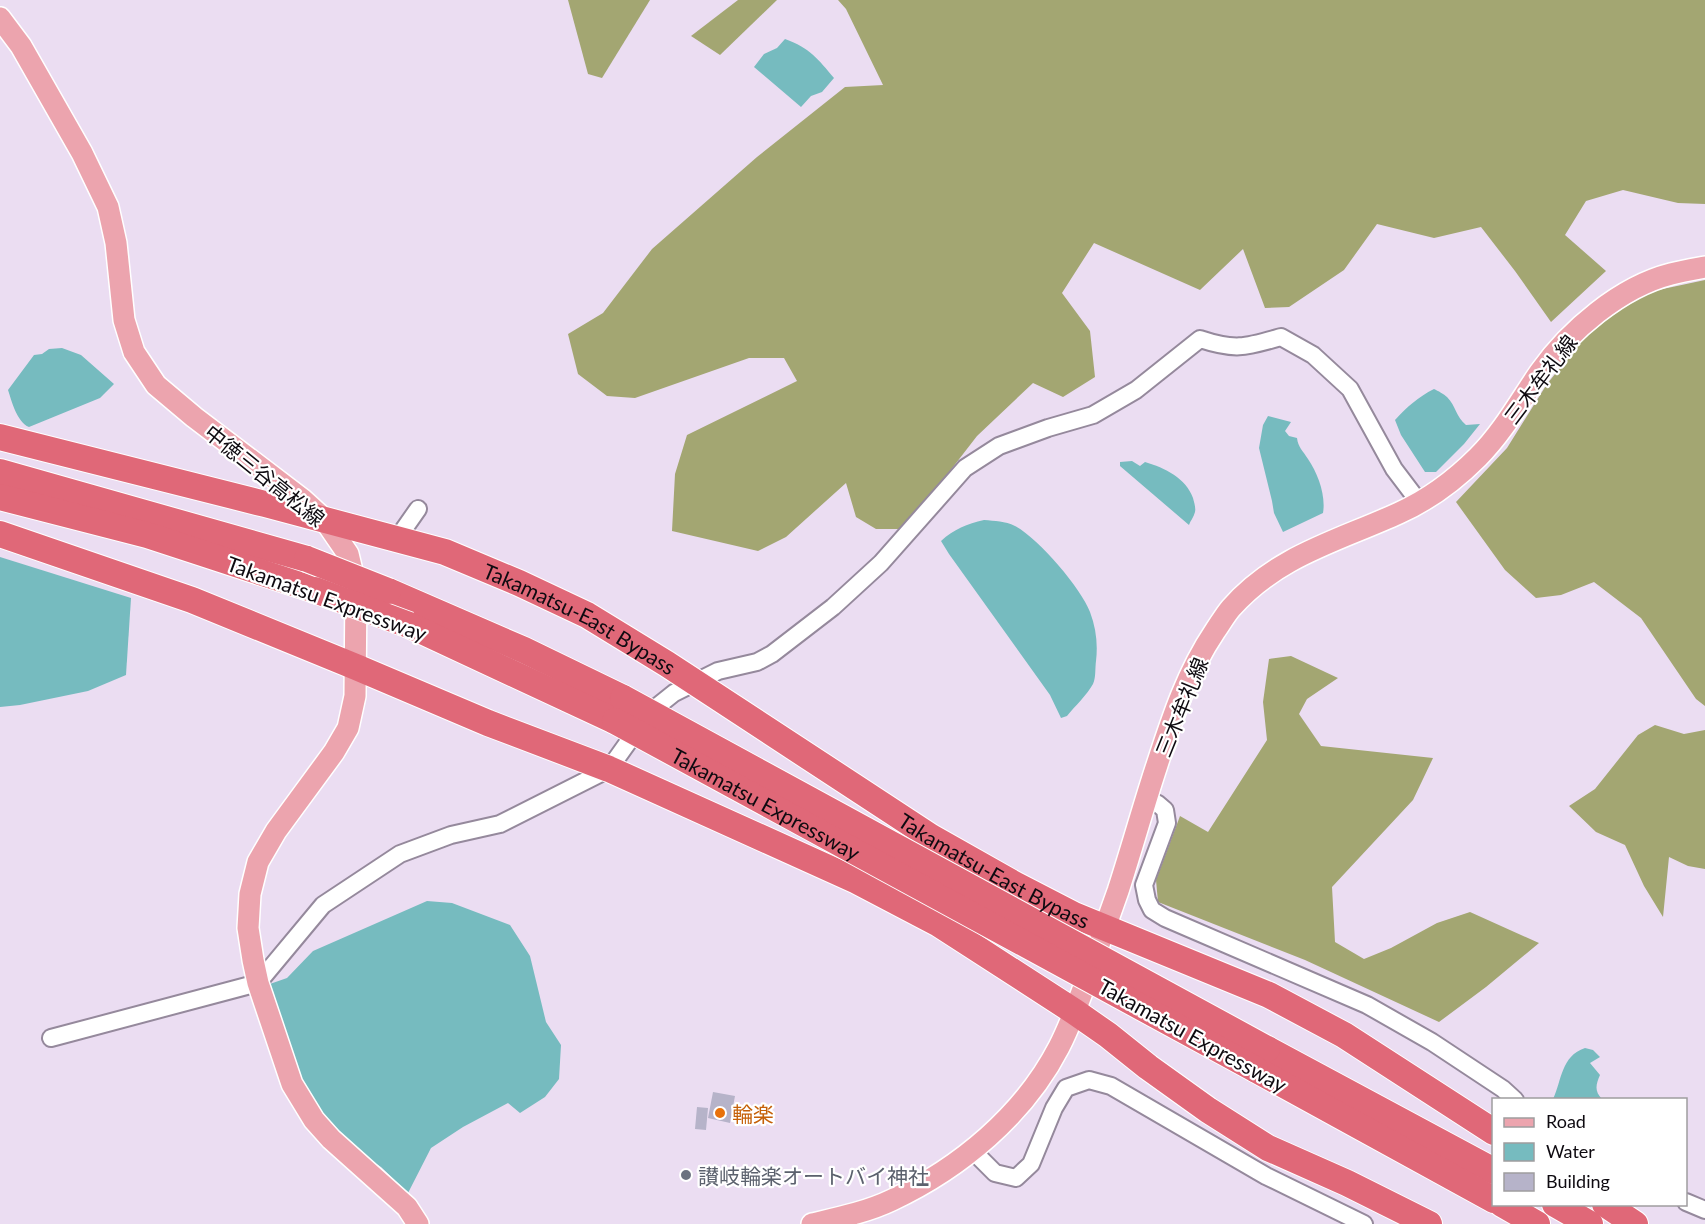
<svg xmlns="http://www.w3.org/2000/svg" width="1705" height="1224" font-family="Lato,'Noto Sans JP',sans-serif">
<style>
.forest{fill:#a3a672}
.water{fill:#76bbbf}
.building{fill:#b6b3c9}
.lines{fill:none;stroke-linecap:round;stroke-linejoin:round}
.minor-casing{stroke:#95899c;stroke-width:20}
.major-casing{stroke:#fff;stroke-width:24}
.highway-casing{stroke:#fff;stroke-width:28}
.minor{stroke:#fff;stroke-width:16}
.major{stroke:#eca4ae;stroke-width:21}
.highway{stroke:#e06878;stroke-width:26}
.highway-bridge-casing{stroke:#fff;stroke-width:28;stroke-linecap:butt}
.highway-bridge{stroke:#e06878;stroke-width:26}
.food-dot{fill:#e8710a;stroke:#fff;stroke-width:2}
.worship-dot{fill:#6b7280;stroke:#fff;stroke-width:2}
.labels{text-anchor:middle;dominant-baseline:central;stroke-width:4.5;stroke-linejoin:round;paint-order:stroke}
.street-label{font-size:21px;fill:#0e0a10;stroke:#fff}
.food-label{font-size:21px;fill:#c56008;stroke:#fff;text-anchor:start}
.worship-label{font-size:21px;fill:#5b616d;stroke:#fff;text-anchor:start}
</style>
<rect width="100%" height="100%" fill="#ebddf2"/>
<g class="forest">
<polygon points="568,0 650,0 602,78 588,74"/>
<polygon points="738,0 777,0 720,55 691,36"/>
<polygon points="838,0 1705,0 1705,204 1678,203 1623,190 1586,201 1565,235 1606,271 1551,322 1515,271 1481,227 1434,238 1377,224 1344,270 1289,307 1265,308 1243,249 1200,290 1094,243 1062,293 1090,331 1095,377 1063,397 1033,383 977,436 905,529 876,529 856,517 846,483 786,537 758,551 672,531 675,474 687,435 797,381 784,358 749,358 635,398 607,396 578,374 568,334 603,313 652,249 757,157 845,87 883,85 846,9"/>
<polygon points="1705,280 1705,706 1696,699 1641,618 1594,582 1561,595 1536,598 1505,570 1456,502 1507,448 1547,384 1588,333 1644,293"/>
<polygon points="1291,656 1338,678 1307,699 1299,714 1321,746 1433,758 1413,800 1332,887 1335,942 1364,959 1391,948 1437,923 1470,912 1539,943 1486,987 1439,1022 1305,960 1158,902 1156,880 1180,816 1208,832 1267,740 1263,702 1269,659"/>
<polygon points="1655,725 1684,734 1705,730 1705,869 1688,866 1669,857 1663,917 1644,886 1625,845 1596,832 1569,806 1595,789 1638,735"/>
</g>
<g class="water">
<path d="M785 39C810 48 818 59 834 78L822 92 811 96 801 107 754 67 764 54 777 48Z"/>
<path d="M62 348 81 355 114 384 100 398 29 427C17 422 12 402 8 390L34 355 42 354 49 349Z"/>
<path d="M1434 389C1438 391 1444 394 1447 397 1456 406 1456 417 1466 425L1480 424 1464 444 1436 472H1425L1401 435 1395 420C1407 407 1418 397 1434 389Z"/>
<path d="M1268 416 1291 422 1285 431 1289 436 1297 438C1298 447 1303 451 1308 459 1318 474 1326 495 1323 513L1283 532 1274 513 1272 501 1259 448 1263 425Z"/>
<path d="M1132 461 1140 466 1145 462C1165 468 1186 478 1193 498 1194 502 1196 508 1195 512 1194 517 1190 521 1189 525L1120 466V462Z"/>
<path d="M984 520C995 521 1005 521 1015 526 1038 538 1081 588 1090 612 1096 628 1098 644 1096 661 1095 668 1096 678 1093 684 1087 695 1075 706 1067 716L1061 718 1050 695 949 554 941 541C954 529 967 524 984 520Z"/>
<polygon points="0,557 131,598 126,675 88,691 20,705 0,707"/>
<polygon points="427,901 452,903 510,925 530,956 546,1022 561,1045 559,1079 545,1097 520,1113 508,1103 463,1127 431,1148 408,1193 381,1167 351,1148 296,1082 267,985 287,978 313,951"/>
<path d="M1585 1048 1593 1050 1600 1057 1590 1063 1600 1075C1596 1084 1594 1091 1602 1099H1553C1562 1080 1561 1056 1585 1048Z"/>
</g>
<g class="building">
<polygon points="713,1092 735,1096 730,1123 708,1118"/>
<polygon points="697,1107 708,1108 706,1130 695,1129"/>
</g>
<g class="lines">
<g class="minor-casing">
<g id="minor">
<polyline points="397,539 418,509"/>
<polyline points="1147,798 1158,804 1165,810 1167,823 1144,885 1147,900 1152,910 1165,918 1367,1005 1432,1042 1503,1089 1515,1100"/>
<path d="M51 1038 258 983 323 905 400 854 451 835 500 824 609 769 649 713 674 693 718 671 757 662 772 654 833 607 881 563 965 468 999 446 1048 428 1093 415 1136 390 1200 339C1236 351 1246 347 1281 337L1313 355 1350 389 1394 469 1419 502"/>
<polyline points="972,1150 995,1173 1016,1178 1031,1164 1054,1108 1066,1088 1089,1080 1111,1086 1266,1176 1364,1224"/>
<polyline points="1686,1202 1705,1210"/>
</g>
</g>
<g class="major-casing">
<g id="major">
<polyline points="0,18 21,46 82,153 108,207 116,243 124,320 134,352 156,385 194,417 302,499 324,519 348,554 356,588 355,696 348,728 334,752 276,831 258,862 250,894 248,928 253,960 258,983 292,1084 314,1120 331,1139 407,1207 418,1224"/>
<path d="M812 1224C838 1218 867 1212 892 1200 960 1168 1024 1115 1059 1047 1075 1016 1085 983 1097 950 1104 930 1111 911 1118 891 1131 851 1142 811 1155 771 1171 722 1186 674 1215 631 1220 624 1225 615 1231 608 1278 555 1338 541 1399 513 1428 500 1456 479 1478 457 1503 432 1520 401 1540 372 1569 331 1620 287 1671 274 1682 271 1694 269 1705 267"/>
</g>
</g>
<g class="highway-casing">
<g id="highway">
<path id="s1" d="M0 437 265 504 445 552 519 583 587 615 667 664 931 837 1014 884 1074 915 1269 995 1344 1035 1494 1132"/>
<polyline points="0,472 307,559"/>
<polyline points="0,497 147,535 315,590"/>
<polyline points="0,534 192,600 356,667 488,723 609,769 857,881 939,924 1075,1012 1108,1035 1148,1067 1208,1110 1268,1148 1347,1183 1429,1224"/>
<polyline points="388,591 524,650 623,698"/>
<polyline points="409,625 615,721"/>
<polyline points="1267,1049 1494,1171"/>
<polyline points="1255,1069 1494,1200"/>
<polyline points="1502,1204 1537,1224"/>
<polyline points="1555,1204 1590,1224"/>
<polyline points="1605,1204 1635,1224"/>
</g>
</g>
<use href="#minor" class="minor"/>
<use href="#major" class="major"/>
<use href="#highway" class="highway"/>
<g class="highway-bridge-casing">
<g id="highway-bridge">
<polyline points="307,559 388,591"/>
<polyline points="315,590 409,625"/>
<polyline points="623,698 1267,1049"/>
<path id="s2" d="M615 721 1255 1069"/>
</g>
</g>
<use href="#highway-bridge" class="highway-bridge"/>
</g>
<circle class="food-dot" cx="720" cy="1113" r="6"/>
<circle class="worship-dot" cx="686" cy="1175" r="6"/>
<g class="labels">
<g class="street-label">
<text transform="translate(1540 379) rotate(-53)">三木牟礼線</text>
<text transform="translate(265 475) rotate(39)">中徳三谷高松線</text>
<text transform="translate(327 598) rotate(20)">Takamatsu Expressway</text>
<text stroke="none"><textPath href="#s1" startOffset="610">Takamatsu-East Bypass</textPath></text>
<text transform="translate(1181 707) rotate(-68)">三木牟礼線</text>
<text stroke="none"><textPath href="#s2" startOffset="172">Takamatsu Expressway</textPath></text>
<text stroke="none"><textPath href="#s1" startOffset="1096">Takamatsu-East Bypass</textPath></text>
<text transform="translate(1193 1035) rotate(29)">Takamatsu Expressway</text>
</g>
<g class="food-label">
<text x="732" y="1113">輪楽</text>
</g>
<g class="worship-label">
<text x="698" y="1175">讃岐輪楽オートバイ神社</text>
</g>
</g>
<rect x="1492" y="1098" width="195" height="108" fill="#ffffff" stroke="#9f9d9f" stroke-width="1.5"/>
<rect x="1504" y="1118" width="30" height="9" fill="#eca4ae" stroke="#9f9d9f" stroke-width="1.5"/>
<text x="1546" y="1128" font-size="18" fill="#0e0a10">Road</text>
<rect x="1504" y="1143" width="30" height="18" fill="#76bbbf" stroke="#9f9d9f" stroke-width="1.5"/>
<text x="1546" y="1158" font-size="18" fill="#0e0a10">Water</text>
<rect x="1504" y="1173" width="30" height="18" fill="#b6b3c9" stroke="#9f9d9f" stroke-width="1.5"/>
<text x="1546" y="1188" font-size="18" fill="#0e0a10">Building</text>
</svg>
